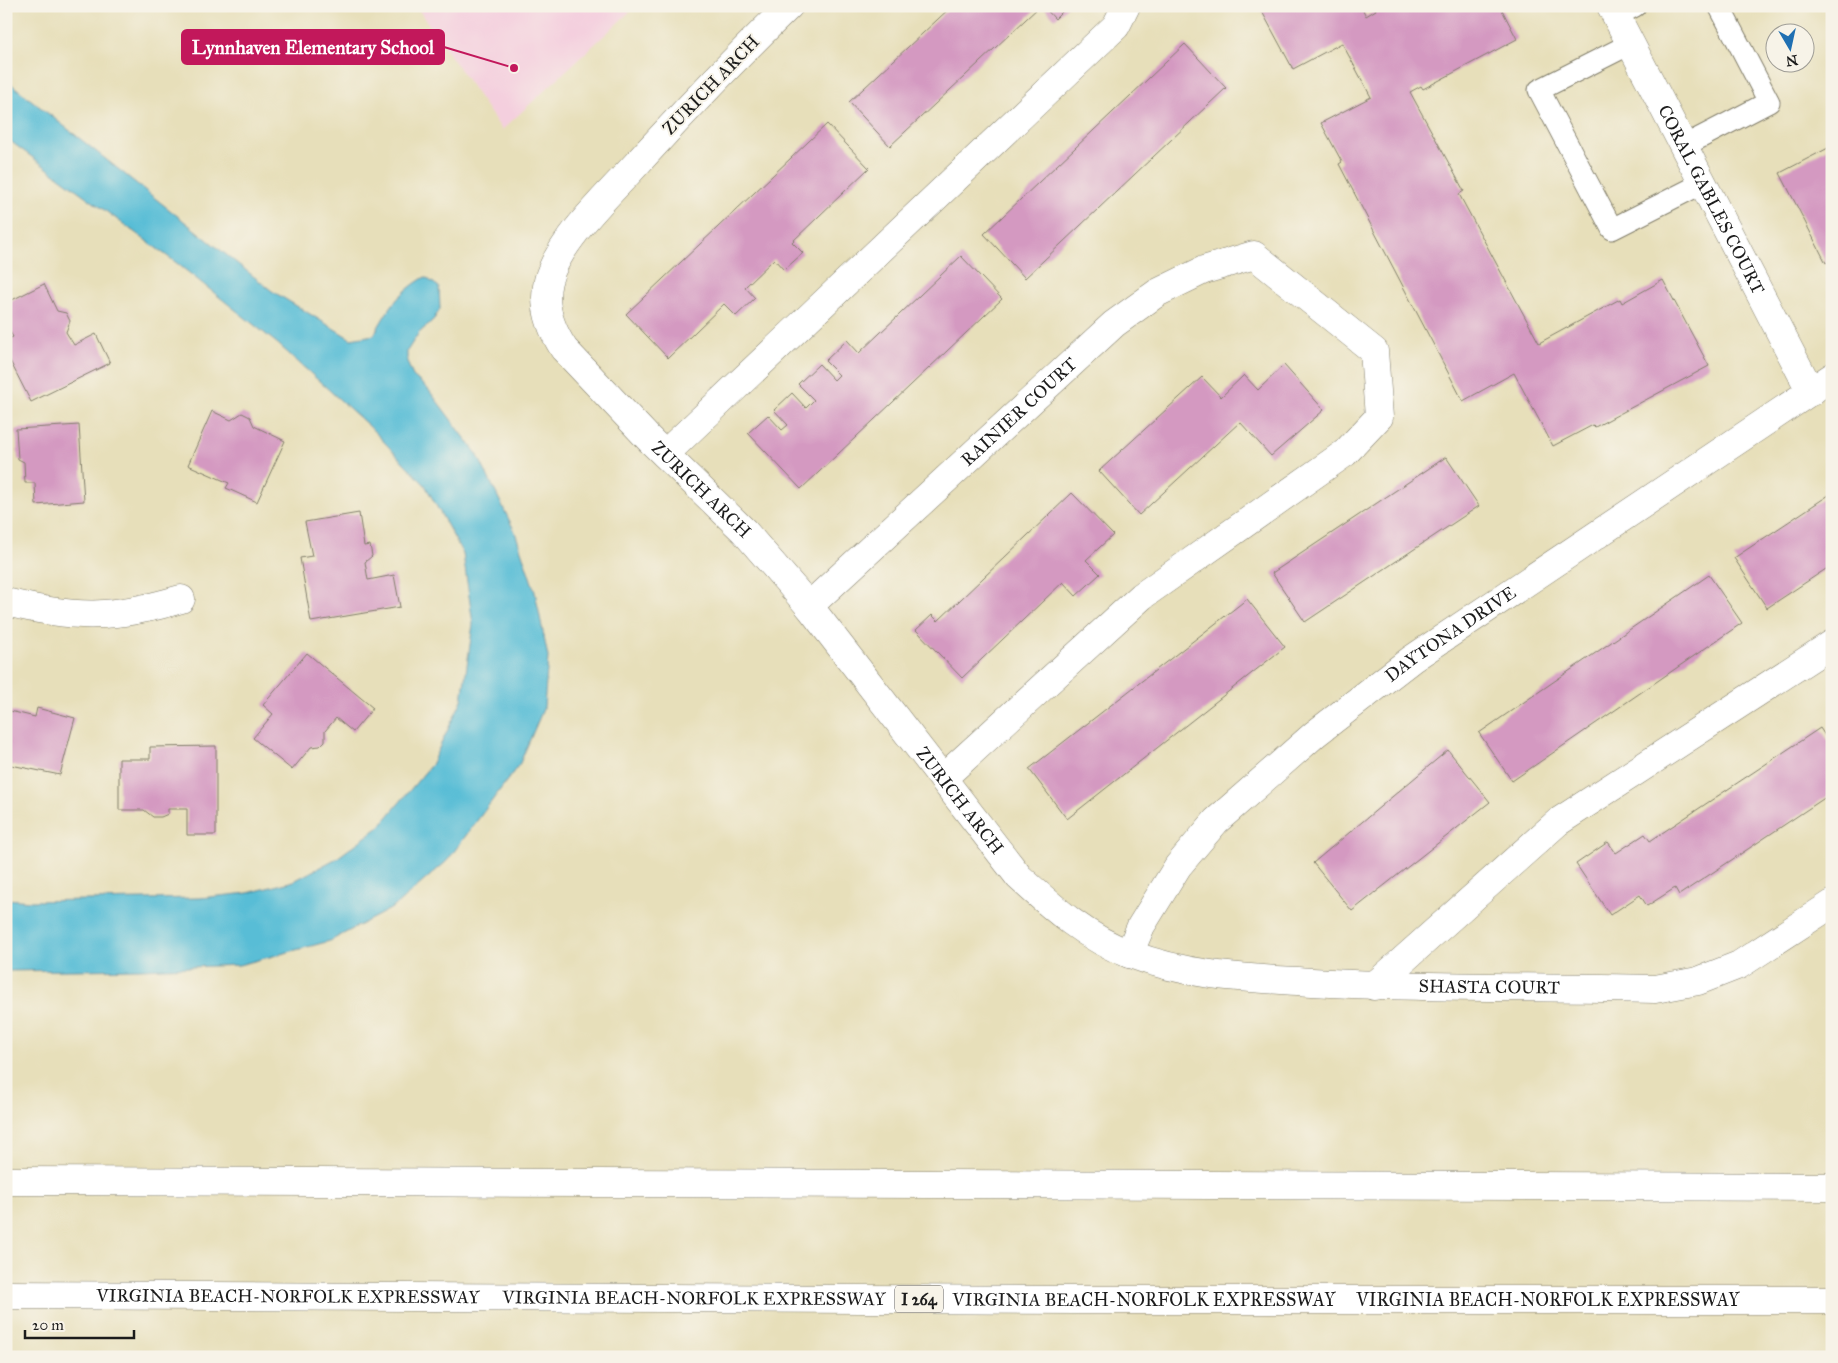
<svg xmlns="http://www.w3.org/2000/svg" width="1838" height="1363" font-family="'IM FELL Great Primer',serif">
<style>
.built{fill:#f4cfde}
.water{fill:#58bdd6;stroke:#3a6c79}
.building{fill:#d499c1}
.lines{fill:none;stroke-linecap:round;stroke-linejoin:round}
.service-casing{stroke:#827e6b;stroke-width:23}
.minor-casing{stroke:#827e6b;stroke-width:29}
.motorway-casing{stroke:#827e6b;stroke-width:29}
.service{stroke:#fff;stroke-width:21}
.minor{stroke:#fff;stroke-width:28}
.motorway{stroke:#fff;stroke-width:28}
.labels{text-anchor:middle;dominant-baseline:central;stroke-width:4;stroke-linejoin:round;paint-order:stroke}
.shield{fill:#f7f3e8;stroke:#5e5c59;stroke-width:1}
.shield-label{font-size:16px;font-weight:bold;fill:#1c1c1c}
.street-label{font-size:18px;fill:#1c1c1c;stroke:#f7f3e8}
.leader{fill:none;stroke:#c2185b;stroke-width:2}
.callout-dot{fill:#c2185b;stroke:#f7f3e8;stroke-width:2}
.callout{fill:#c2185b;stroke:#c2185b;stroke-width:2}
.callout-label{font-size:19px;text-anchor:middle;font-weight:bold;fill:#fff}
</style>
<rect width="100%" height="100%" fill="#f7f3e8"/>
<filter id="ink" filterUnits="userSpaceOnUse"><feTurbulence type="fractalNoise" baseFrequency=".02" numOctaves="2"/><feDisplacementMap in="SourceGraphic" scale="10" xChannelSelector="R" yChannelSelector="G"/><feConvolveMatrix kernelMatrix="1 2 1 2 8 2 1 2 1" color-interpolation-filters="sRGB"/></filter>
<filter id="wash" filterUnits="userSpaceOnUse"><feTurbulence type="fractalNoise" baseFrequency=".0096" numOctaves="4" result="noise"/><feDisplacementMap in="SourceGraphic" scale="20" xChannelSelector="R" yChannelSelector="G"/><feGaussianBlur stdDeviation="1.12" result="paint"/><feColorMatrix in="noise" values="0 0 0 0 0 0 0 0 0 0 0 0 0 0 0 0 0 1.4 0 .05"/><feComposite in="paint" operator="in"/></filter>
<g filter="url(#wash)">
<rect width="100%" height="100%" fill="#e7dfba"/>
<polygon class="built" points="416,6 636,6 502,130"/>
<path class="water" d="M6 80 272 291 351 339 374 335C388 309 398 293 425 277L439 287 440 309 434 319 418 334 407 351V362L413 376 428 389 477 454 515 532 535 592 548 657 544 707 520 763 447 861 394 907 330 941 239 965 141 969 6 971V899L31 901 200 898 248 893 294 881 337 858 379 827 431 765 462 700 473 624 463 554 425 485 369 426 278 344 178 264 6 138Z"/>
<g id="blocks">
<g class="building">
<polygon points="952,6 1040,6 890,146 849,102"/>
<polygon points="1043,6 1068,6 1055,19"/>
<polygon points="1259,6 1361,6 1366,16 1376,10 1374,6 1500,6 1517,39 1423,89 1421,86 1410,92 1464,191 1459,194 1539,343 1620,299 1622,303 1663,280 1709,366 1595,427 1593,425 1553,446 1514,373 1463,401 1339,164 1342,162 1321,123 1371,97 1342,43 1293,69"/>
<polygon points="1185,44 1226,88 1025,278 984,234"/>
<polygon points="827,124 869,168 792,242 803,253 784,270 774,259 745,287 755,298 736,316 724,304 668,358 626,314"/>
<polygon points="1832,146 1832,259 1826,263 1780,173"/>
<polygon points="961,256 1002,299 801,489 748,433 768,415 782,430 788,425 774,410 792,393 806,408 814,400 798,384 819,364 834,380 839,375 825,361 847,340 859,353"/>
<polygon points="44,284 57,311 66,313 70,321 66,332 74,345 96,334 110,363 31,402 6,353 6,340 13,337 6,325 6,303"/>
<polygon points="1284,365 1324,410 1271,456 1240,422 1139,515 1099,471 1202,377 1221,397 1244,375 1258,390"/>
<polygon points="212,411 231,420 242,413 250,417 254,426 285,441 257,502 226,488 229,483 188,465"/>
<polygon points="79,425 84,501 36,505 35,483 25,483 24,462 18,459 16,429"/>
<polygon points="1446,457 1479,506 1305,622 1272,573"/>
<polygon points="1072,493 1113,535 1086,560 1100,574 1076,596 1063,582 962,678 916,630 932,615 938,621"/>
<polygon points="1832,493 1832,565 1767,608 1734,558"/>
<polygon points="359,513 364,546 370,545 372,556 365,562 368,580 394,575 400,607 311,622 300,558 312,556 305,522"/>
<polygon points="1709,575 1742,623 1512,781 1479,733"/>
<polygon points="1247,599 1285,647 1067,819 1029,769"/>
<polygon points="307,653 373,708 353,732 336,718 325,731 325,741 320,746 311,747 292,770 253,738 273,714 263,705"/>
<polygon points="37,708 75,718 60,775 6,764 6,726 10,711 35,717"/>
<polygon points="1820,728 1832,746 1832,793 1679,895 1675,888 1647,906 1640,895 1610,915 1576,864 1608,842 1616,853 1645,834 1650,841"/>
<polygon points="216,746 216,835 187,835 187,809 168,809 168,814 161,817 153,817 144,810 119,810 119,759 150,759 150,747"/>
<polygon points="1448,750 1490,802 1352,911 1313,863"/>
</g>
</g>
</g>
<g filter="url(#ink)">
<use href="#blocks" fill-opacity="0" stroke="#827e6b" stroke-width="1"/>
<g class="lines">
<g class="service-casing">
<g id="service">
<polyline points="1616,16 1635,6"/>
<polyline points="1630,44 1539,90 1612,229 1703,183"/>
<polyline points="1684,146 1769,102 1719,6"/>
</g>
</g>
<g class="minor-casing">
<g id="minor">
<path id="s1" d="M789 6C734 59 682 114 631 170 605 198 557 244 548 281 542 305 551 329 564 349L650 440 744 531 809 606 1019 877C1052 907 1087 939 1130 954 1190 977 1248 978 1312 982 1426 989 1541 986 1655 989L1698 981 1739 965 1832 904"/>
<path id="s2" d="M1611 6 1811 392"/>
<polyline points="665,454 1116,26 1126,6"/>
<path d="M6 602C74 619 114 619 181 599"/>
<path id="s3" d="M809 606 1114 324 1157 293 1204 270 1254 255 1374 351 1379 417 1345 453 1142 596 943 778"/>
<path id="s4" d="M1129 954 1141 926 1178 866 1216 821 1315 734 1412 659 1832 377"/>
<polyline points="1374,986 1558,822 1832,644"/>
</g>
</g>
<g class="motorway-casing">
<g id="motorway">
<polyline points="6,1181 1832,1187"/>
<path id="s5" d="M6 1295 1079 1300H1832"/>
</g>
</g>
<use href="#service" class="service"/>
<use href="#minor" class="minor"/>
<use href="#motorway" class="motorway"/>
</g>
</g>
<g class="labels">
<rect class="shield" x="895" y="1285.5" width="48" height="27" rx="4"/>
<g class="shield-label">
<text x="919" y="1299">I 264</text>
</g>
<g class="street-label">
<text transform="translate(711 85) rotate(-46)">ZURICH ARCH</text>
<text stroke="none"><textPath href="#s2" startOffset="218">CORAL GABLES COURT</textPath></text>
<text stroke="none"><textPath href="#s3" startOffset="286">RAINIER COURT</textPath></text>
<text stroke="none"><textPath href="#s1" startOffset="636">ZURICH ARCH</textPath></text>
<text stroke="none"><textPath href="#s4" startOffset="460">DAYTONA DRIVE</textPath></text>
<text stroke="none"><textPath href="#s1" startOffset="1041">ZURICH ARCH</textPath></text>
<text stroke="none"><textPath href="#s1" startOffset="1636">SHASTA COURT</textPath></text>
<text stroke="none"><textPath href="#s5" startOffset="282">VIRGINIA BEACH-NORFOLK EXPRESSWAY</textPath></text>
<text stroke="none"><textPath href="#s5" startOffset="688">VIRGINIA BEACH-NORFOLK EXPRESSWAY</textPath></text>
<text stroke="none"><textPath href="#s5" startOffset="1138">VIRGINIA BEACH-NORFOLK EXPRESSWAY</textPath></text>
<text stroke="none"><textPath href="#s5" startOffset="1542">VIRGINIA BEACH-NORFOLK EXPRESSWAY</textPath></text>
</g>
</g>
<path class="leader" d="M514 68L444 47"/>
<circle class="callout-dot" cx="514" cy="68" r="5"/>
<rect class="callout" x="182" y="30" width="262" height="34" rx="5"/>
<g class="callout-label">
<text x="313" y="54">Lynnhaven Elementary School</text>
</g>
<rect width="1838" height="1363" fill="none" stroke="#f7f3e8" stroke-width="25"/>
<g transform="translate(1790 48) rotate(171)"><circle r="24" fill="#f7f3e8" stroke="#9f9d96"/>
<path d="M0-4L9 19L0 12L-9 19Z" fill="#1f6fb2"/>
<text y="-8" font-size="14" font-weight="bold" text-anchor="middle" fill="#1c1c1c">N</text>
</g>
<path d="M25 1330v8h109v-8" fill="none" stroke="#1c1c1c" stroke-width="2.5"/>
<text x="32" y="1330" font-size="15" fill="#1c1c1c" stroke="#f7f3e8" stroke-width="4" paint-order="stroke">20 m</text>
</svg>
